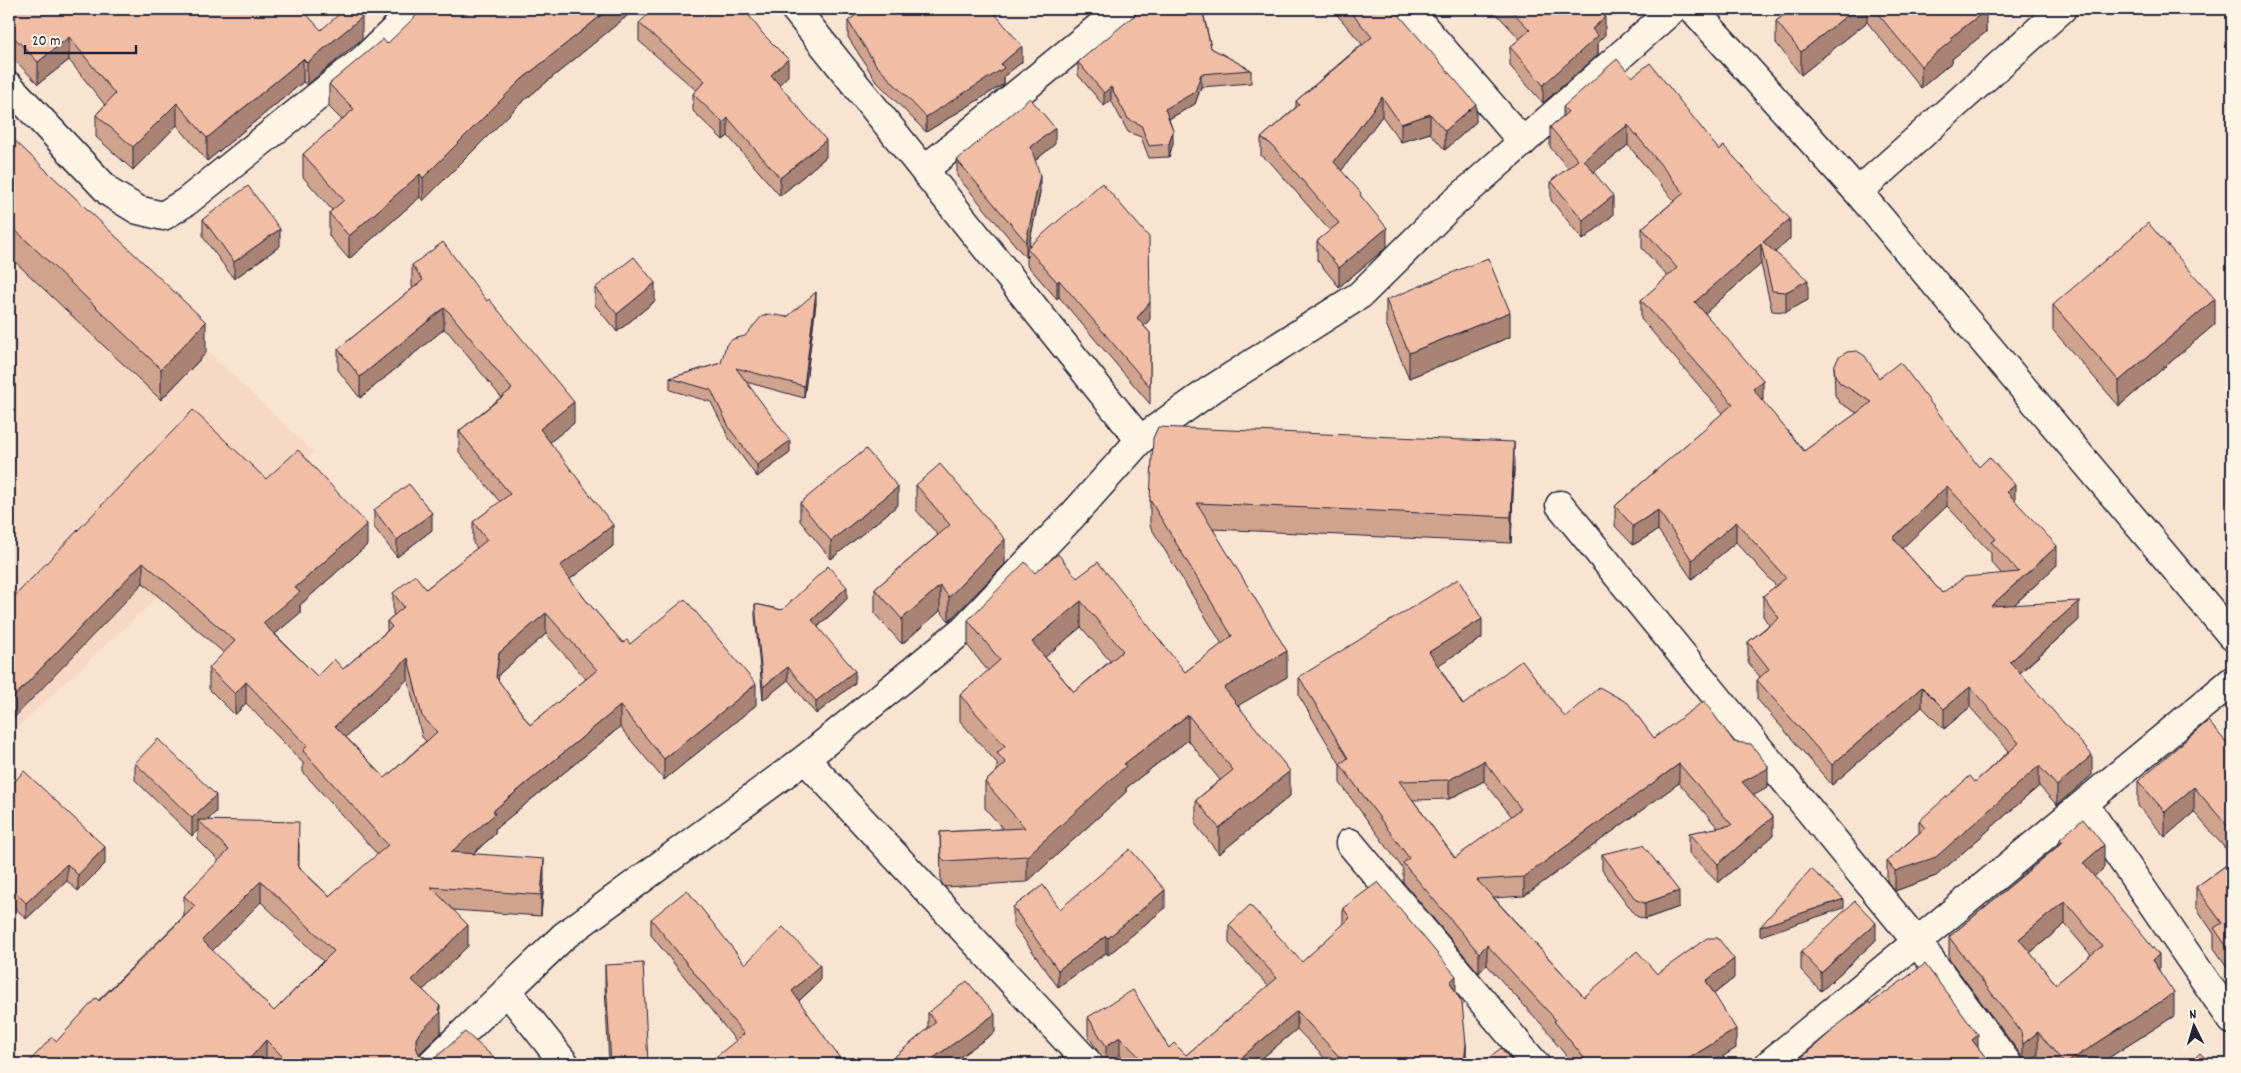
<svg xmlns="http://www.w3.org/2000/svg" width="2241" height="1073" font-family="Dekko,sans-serif">
<style>
.built{fill:#f7d8c4}
.lines{fill:none;stroke-linecap:round;stroke-linejoin:round}
.street-casing{stroke:#22223b;stroke-width:31}
.street{stroke:#fcf5e5;stroke-width:28}
.wall{fill:#d0a38e;stroke:#22223b;fill-rule:evenodd}
.shaded-wall{fill:#a98474;stroke:#22223b}
.building{fill:#f2bda5;stroke:#22223b;fill-rule:evenodd}
</style>
<rect width="100%" height="100%" fill="#f9e4d2"/>
<filter id="ink" filterUnits="userSpaceOnUse"><feTurbulence type="fractalNoise" baseFrequency=".02" numOctaves="2"/><feDisplacementMap in="SourceGraphic" scale="10" xChannelSelector="R" yChannelSelector="G"/><feConvolveMatrix kernelMatrix="1 2 1 2 8 2 1 2 1" color-interpolation-filters="sRGB"/></filter>
<g filter="url(#ink)">
<polygon class="built" points="9,164 314,452 9,735"/>
<g class="lines">
<g class="street-casing">
<g id="street">
<polyline points="795,9 1140,440"/>
<polyline points="1408,9 1523,142"/>
<polyline points="1693,9 1858,192 2232,636"/>
<polyline points="9,86 110,193 138,210 163,216 186,202 364,59 416,9"/>
<polyline points="924,170 1121,9"/>
<polyline points="1858,192 2062,9"/>
<polyline points="1560,505 1917,942 2008,1064"/>
<polyline points="805,759 1089,1064"/>
<polyline points="2084,804 2232,1020"/>
<polyline points="1350,843 1535,1064"/>
<polyline points="507,991 565,1064"/>
<polyline points="431,1064 564,936 805,759 964,629 1073,515 1140,440 1212,389 1360,295 1448,208 1673,9"/>
<polyline points="1769,1064 2232,681"/>
</g>
</g>
<use href="#street" class="street"/>
</g>
<g class="wall">
<polygon points="9,9 321,30 362,39 307,85 303,82 207,161 177,125 133,170 96,137 96,115 105,105 69,60 38,84 9,54"/>
<polygon points="633,9 633,11 521,103 423,201 420,197 349,259 329,236 329,213 332,210 303,177 303,154 342,120 329,107 329,84 387,44"/>
<polygon points="854,9 991,9 1022,62 1004,76 1004,84 926,132 876,81 848,37 848,21 858,14"/>
<polygon points="1332,9 1394,9 1476,122 1445,150 1430,133 1401,142 1382,116 1341,171 1361,196 1387,247 1339,287 1317,260 1317,241 1330,231 1271,163 1261,156 1261,138 1296,107 1296,101 1362,44"/>
<polygon points="1492,9 1597,9 1605,35 1598,42 1598,55 1543,103 1510,66 1510,47 1520,39"/>
<polygon points="1792,9 1985,9 1986,32 1952,59 1952,62 1921,88 1867,22 1801,75 1776,43 1776,21"/>
<polygon points="1152,10 1204,16 1211,48 1251,70 1251,83 1201,87 1195,104 1169,119 1173,143 1169,157 1149,158 1141,137 1128,132 1111,100 1104,106 1078,75 1078,62"/>
<polygon points="639,23 788,76 779,85 826,157 780,196 728,136 723,140 693,111 693,94 696,90 639,41"/>
<path d="M1632 77 1790 239 1775 252 1808 300 1786 312 1772 311 1761 264 1705 313 1763 400 1762 401 1804 451 1857 413 1840 403 1835 395 1834 366 1879 378 2015 500 2057 565 2014 605 2079 620 2020 673 2092 775 2057 805 2039 786 1936 876 1895 891 1887 881V861L1919 833V821L1975 782 2009 751 1970 707 1944 729 1922 707 1832 785 1757 699V680L1760 677 1748 662V642L1769 625 1763 616V596L1776 586 1736 542 1692 579 1658 530 1633 545 1615 526V506L1723 413 1641 319V300L1668 277 1642 248V228L1674 201 1628 145 1594 172 1613 215 1583 240 1551 200V181L1568 168 1550 147V127L1563 116V107ZM1947 506 1991 553V562L2002 574 1942 593 1902 548Z"/>
<polygon points="9,135 206,353 161,400 9,256"/>
<polygon points="1055,144 1035,161 1040,192 1029,246 1150,319 1144,326 1150,333 1150,404 1059,297 1057,299 1027,265 1027,255 1026,258 957,176 957,160"/>
<polygon points="203,219 280,246 234,279 203,237"/>
<path d="M412 265 574 423 550 442 613 546 570 579 585 599 623 643 630 644 756 705 664 780 620 727 495 829V834L473 854 544 880 541 916 453 910 468 946 423 990 440 1011 441 1033 420 1054 426 1058 499 1064H269L266 1061 57 1041 184 916V896L219 861 198 840V830L192 836 135 780V763L216 812 208 820 299 843V867L329 896 378 855 303 772V763L246 703 235 715 209 689V668L224 653 143 583 9 602 266 479 367 545 300 605V613L275 634 317 676 343 669 387 631V621L394 615 393 614V593L426 589 477 548 473 543V522L500 502 459 452V431L501 397 449 333 444 329 360 398 338 370V349L413 288 412 286ZM546 634 586 679 530 725 498 680 499 674ZM408 679 422 737 426 741 385 778 346 737ZM261 902 323 961 274 1011 212 951Z"/>
<polygon points="595,288 655,301 617,332 595,305"/>
<polygon points="1386,300 1510,337 1409,378 1386,324"/>
<polygon points="816,303 804,398 746,382 790,453 757,477 730,440 711,402 670,390 670,378 721,363 745,336"/>
<polygon points="2053,305 2215,324 2119,406 2053,330"/>
<path d="M1514 468 1511 543 1213 529 1287 677 1238 705 1290 796 1219 854 1196 825V800L1220 780 1188 740 1126 788V792L1027 882 945 887 941 882 940 832 1003 829 985 808V782L997 771V763L960 721V695L988 671 968 646V620L1035 573 1077 578 1185 672 1222 644 1150 526V500ZM1081 627 1110 661 1074 692 1045 657Z"/>
<polygon points="916,485 1005,564 949,621 940,611 902,644 875,614 875,589 938,535 916,510"/>
<polygon points="800,503 898,505 831,559 800,521"/>
<polygon points="374,510 432,530 397,557 374,527"/>
<polygon points="2232,578 2232,599 2230,596 2230,580"/>
<polygon points="847,599 818,627 855,683 816,714 788,680 763,700 755,616 755,604 782,610"/>
<path d="M1482 638 1438 665 1463 705 1565 717 1654 738 1734 742 1768 785 1767 788 1753 795 1773 836 1718 883 1689 853V833L1718 828 1679 783 1524 896 1494 898 1584 997 1657 974 1734 978 1714 994 1736 1048 1711 1064H1573L1554 1041V1038L1487 965 1479 973 1403 882V869L1340 783V764L1299 696V677ZM1484 781 1512 817 1455 858 1413 800 1449 799Z"/>
<polygon points="2232,749 2232,851 2230,854 2194,812 2165,837 2138,806 2138,781"/>
<polygon points="9,788 105,864 78,891 67,881 26,919 9,901"/>
<path d="M2060 839 2104 868 2094 876 2159 970 2174 1016 2099 1064H2046L2038 1055 2026 1064H2022L2021 1055 1949 959V937L2060 844ZM2065 924 2091 955 2056 984 2030 953Z"/>
<polygon points="1602,854 1679,907 1645,919 1636,916 1602,870"/>
<polygon points="2232,861 2232,974 2214,948 2214,934 2196,907 2196,887"/>
<polygon points="1013,907 1060,909 1165,908 1108,955 1106,953 1058,987 1013,924"/>
<polygon points="1343,908 1456,993 1466,1044 1466,1064 1330,1064 1297,1029 1255,1064 1129,1064 1120,1055 1106,1064 1088,1036 1088,1017 1169,1048 1186,1055 1268,986 1229,943 1229,925 1302,962 1343,925"/>
<polygon points="651,919 745,964 820,981 799,1001 736,1041 651,935"/>
<polygon points="1876,940 1821,991 1801,970 1801,952"/>
<polygon points="605,965 648,1064 609,1064 605,986"/>
<polygon points="928,1013 995,1032 950,1064 886,1064 928,1029"/>
</g>
<g class="shaded-wall">
<polygon points="609,9 633,9 633,11 521,103 423,201 423,178 521,80"/>
<polygon points="1201,9 1212,9 1201,18"/>
<polygon points="1855,9 1867,9 1867,22 1801,75 1801,52"/>
<polygon points="1986,10 1986,32 1952,59 1952,62 1921,88 1921,66 1950,38"/>
<polygon points="362,17 362,39 307,85 307,63"/>
<polygon points="1605,17 1605,35 1598,42 1598,55 1543,103 1543,85 1592,29"/>
<polygon points="69,37 69,60 38,84 38,62"/>
<polygon points="1022,46 1022,62 1004,76 1004,84 926,132 926,117 1001,64"/>
<polygon points="303,59 303,82 207,161 207,138"/>
<polygon points="788,59 788,76 771,93 771,75"/>
<polygon points="1201,74 1201,87 1195,104 1165,121 1165,109"/>
<polygon points="1111,87 1111,100 1104,106 1104,93"/>
<polygon points="1382,97 1382,116 1334,181 1334,162"/>
<polygon points="177,103 177,125 133,170 133,147"/>
<polygon points="1476,104 1476,122 1445,150 1445,131"/>
<polygon points="1430,114 1430,133 1401,142 1401,124"/>
<polygon points="728,118 728,136 723,140 723,123"/>
<polygon points="1628,125 1628,145 1584,180 1584,160"/>
<polygon points="1055,128 1055,144 1031,164 1031,147"/>
<polygon points="1173,130 1173,143 1169,157 1169,144"/>
<polygon points="826,140 826,157 780,196 780,178"/>
<polygon points="420,174 420,197 349,259 349,236"/>
<polygon points="1040,175 1040,192 1028,249 1027,248 1026,258 1026,242"/>
<polygon points="1613,196 1613,215 1583,240 1583,220"/>
<polygon points="1790,219 1790,239 1765,261 1763,242"/>
<polygon points="1387,228 1387,247 1339,287 1339,268"/>
<polygon points="280,229 280,246 234,279 234,262"/>
<polygon points="1761,244 1761,264 1695,322 1695,302"/>
<polygon points="1059,280 1059,297 1057,299 1057,282"/>
<polygon points="1808,280 1808,300 1786,312 1786,292"/>
<polygon points="655,283 655,301 617,332 617,314"/>
<polygon points="816,292 816,303 804,398 804,386"/>
<polygon points="2215,299 2215,324 2119,406 2119,381"/>
<polygon points="1150,302 1150,319 1137,335 1137,318"/>
<polygon points="444,308 444,329 360,398 360,377"/>
<polygon points="1510,312 1510,337 1409,378 1409,353"/>
<polygon points="206,322 206,353 161,400 161,369"/>
<polygon points="1763,380 1763,400 1753,409 1753,389"/>
<polygon points="574,402 574,423 540,450 540,429"/>
<polygon points="790,441 790,453 757,477 757,465"/>
<polygon points="1514,442 1514,468 1511,543 1511,517"/>
<polygon points="2015,485 2015,505 2007,492"/>
<polygon points="1947,486 1947,506 1893,557 1893,538"/>
<polygon points="898,487 898,505 831,559 831,541"/>
<polygon points="1658,510 1658,530 1633,545 1633,526"/>
<polygon points="432,513 432,530 397,557 397,540"/>
<polygon points="1736,522 1736,542 1692,579 1692,560"/>
<polygon points="367,524 367,545 300,605 300,613 263,644 263,623 295,588"/>
<polygon points="613,525 613,546 560,587 560,566"/>
<polygon points="1005,539 1005,564 949,621 949,597"/>
<polygon points="2057,546 2057,565 1991,626 1991,606"/>
<polygon points="143,562 143,583 9,723 9,702"/>
<polygon points="940,586 940,611 902,644 902,619"/>
<polygon points="847,587 847,599 812,632 812,620"/>
<polygon points="1081,601 1081,627 1032,668 1032,642"/>
<polygon points="2079,601 2079,620 2010,681 2010,662"/>
<polygon points="546,613 546,634 499,674 496,697 496,677 499,653"/>
<polygon points="1482,619 1482,638 1429,671 1429,652"/>
<polygon points="1287,651 1287,677 1224,714 1224,688"/>
<polygon points="408,658 408,679 335,747 335,726"/>
<polygon points="788,667 788,680 763,700 763,687"/>
<polygon points="855,671 855,683 816,714 816,701"/>
<polygon points="246,682 246,703 235,715 235,694"/>
<polygon points="756,684 756,705 664,780 664,759"/>
<polygon points="1922,687 1922,707 1832,785 1832,765"/>
<polygon points="1970,687 1970,707 1944,729 1944,709"/>
<polygon points="620,706 620,727 495,829 495,834 451,873 451,852 493,811"/>
<polygon points="1188,715 1188,740 1126,788 1126,792 1027,882 1027,856 1124,764"/>
<polygon points="2092,755 2092,775 2057,805 2057,786"/>
<polygon points="1484,761 1484,781 1449,799 1449,780"/>
<polygon points="1679,764 1679,783 1524,896 1524,877"/>
<polygon points="1768,766 1768,785 1767,788 1742,802 1742,782"/>
<polygon points="2039,766 2039,786 1936,876 1895,891 1895,871"/>
<polygon points="1290,771 1290,796 1219,854 1219,828"/>
<polygon points="2194,787 2194,812 2165,837 2165,812"/>
<polygon points="216,795 216,812 203,825 198,820 198,830 192,836 192,818"/>
<polygon points="1773,817 1773,836 1718,883 1718,864"/>
<polygon points="2232,826 2232,851 2230,854 2230,829"/>
<polygon points="2104,845 2104,868 2083,886 2083,863"/>
<polygon points="105,847 105,864 78,891 78,875"/>
<polygon points="544,859 544,880 541,916 541,895"/>
<polygon points="67,864 67,881 26,919 26,903"/>
<polygon points="261,881 261,902 202,961 202,940"/>
<polygon points="1165,890 1165,908 1108,955 1108,938"/>
<polygon points="1679,891 1679,907 1645,919 1645,903"/>
<polygon points="1844,899 1844,908 1760,936 1760,927"/>
<polygon points="2065,901 2065,924 2019,962 2019,939"/>
<polygon points="1876,923 1876,940 1821,991 1821,973"/>
<polygon points="468,925 468,946 412,1001 412,980"/>
<polygon points="1106,936 1106,953 1058,987 1058,970"/>
<polygon points="1487,945 1487,965 1479,973 1479,953"/>
<polygon points="2159,955 2159,978 2152,960"/>
<polygon points="1734,959 1734,978 1706,1000 1706,981"/>
<polygon points="820,965 820,981 792,1007 792,991"/>
<polygon points="1456,976 1456,994 1450,982"/>
<polygon points="2174,993 2174,1016 2099,1064 2065,1064"/>
<polygon points="440,1006 440,1012 441,1012 441,1033 420,1053 416,1060 416,1039 420,1032"/>
<polygon points="1297,1011 1297,1029 1255,1064 1243,1064 1243,1056"/>
<polygon points="995,1014 995,1032 950,1064 925,1064"/>
<polygon points="1736,1029 1736,1048 1711,1064 1680,1064"/>
<polygon points="2038,1032 2038,1055 2026,1064 2023,1064 2023,1044"/>
<polygon points="1978,1035 1978,1050 1972,1040"/>
<polygon points="1120,1037 1120,1055 1106,1064 1106,1046"/>
<polygon points="266,1040 266,1061 264,1064 245,1064"/>
<polygon points="1466,1044 1466,1064 1464,1064"/>
</g>
<g class="building">
<polygon points="9,9 302,9 321,30 345,9 355,9 362,17 307,63 303,59 207,138 177,103 133,147 96,115 115,94 69,37 38,62 9,32"/>
<polygon points="423,9 609,9 521,80 423,178 420,174 349,236 329,213 344,200 303,154 354,109 329,84 383,39 387,44"/>
<polygon points="654,9 744,9 763,34 788,59 771,75 826,140 780,178 728,118 723,123 693,94 705,81 639,23"/>
<polygon points="864,9 991,9 1022,46 1001,64 1004,68 926,117 876,65 848,21"/>
<polygon points="1142,9 1151,9 1152,10 1153,9 1202,9 1211,48 1251,70 1201,74 1195,92 1165,109 1173,130 1169,144 1149,146 1141,125 1128,119 1111,87 1104,93 1078,62"/>
<polygon points="1348,9 1394,9 1476,104 1445,131 1430,114 1401,124 1382,97 1334,162 1361,193 1360,195 1387,228 1339,268 1317,241 1339,223 1271,144 1261,138 1299,105 1296,101 1372,37"/>
<polygon points="1510,9 1597,9 1605,17 1592,29 1598,36 1543,85 1510,47 1530,30"/>
<polygon points="1792,9 1855,9 1801,52 1776,21"/>
<polygon points="1874,9 1985,9 1986,10 1950,38 1952,40 1921,66"/>
<path d="M1617 59 1632 77 1650 63 1719 150 1724 146 1790 219 1763 242 1808 280 1786 292 1772 291 1761 244 1695 302 1763 380 1753 389 1804 451 1872 402 1840 383 1835 375 1834 366 1839 357 1847 352 1857 351 1865 356 1879 378 1900 362 1979 467 1989 457 2015 485 2007 492 2057 546 1991 606 2079 601 2010 662 2092 755 2057 786 2039 766 1936 857 1895 871 1887 861 1925 828 1919 821 1970 776 1975 782 2019 743 1970 687 1944 709 1922 687 1832 765 1757 680 1769 669 1748 642 1779 618 1763 596 1786 578 1736 522 1692 560 1658 510 1633 526 1615 506 1733 404 1641 300 1677 268 1642 228 1684 193 1628 125 1584 160 1613 196 1583 220 1551 181 1578 160 1550 127 1568 112 1563 107ZM1947 486 1996 539 1991 542 2019 572 1965 577 1942 593 1893 538Z"/>
<polygon points="1030,98 1055,128 1031,147 1040,175 1026,242 957,160"/>
<polygon points="9,135 206,322 161,369 9,224"/>
<polygon points="1102,183 1149,237 1150,302 1137,318 1150,333 1150,387 1059,280 1057,282 1027,248"/>
<polygon points="248,186 280,229 234,262 203,219"/>
<polygon points="2148,223 2215,299 2119,381 2053,305"/>
<path d="M443 242 487 301 489 299 574 402 540 429 613 525 560 566 585 599 623 643 627 640 630 644 685 599 756 684 664 759 620 706 493 811 495 814 451 852 544 859 541 895 431 887 468 925 412 980 440 1006 438 1009 441 1012 420 1032 416 1039V1047L419 1054 426 1058H435L465 1032 499 1062 497 1064H290L266 1040 245 1064H27L52 1037 57 1041 96 998 99 1001 195 906 184 896 229 850 198 820 299 822 298 867 329 896 388 845 303 751 307 746 246 682 235 694 209 668 235 641 143 562 9 702V602L193 410 266 479 298 450 367 524 295 588 300 592 263 623 317 676 334 659 343 669 392 627 387 621 404 607 393 593 415 575 426 589 487 540 473 522 510 494 459 431 512 389 449 312 444 308 360 377 338 349 423 280 412 265ZM546 613 597 670 530 725 496 677 499 653ZM408 658 422 716 437 732 385 778 335 726ZM261 881 334 951 274 1011 202 940Z"/>
<polygon points="634,257 655,283 617,314 595,288"/>
<polygon points="1488,258 1510,312 1409,353 1386,300"/>
<polygon points="816,292 804,386 736,368 790,441 757,465 730,429 711,390 670,378 721,363 726,345 733,339 745,336 761,317 769,314 787,317"/>
<path d="M1158 427 1514 442 1511 517 1197 503 1287 651 1224 688 1290 771 1219 828 1196 800 1233 770 1188 715 1124 764 1126 766 1027 856 945 861 941 857 940 832 1025 828 985 782 1006 763 997 753 1005 746 960 695 1000 660 968 620 1025 562 1035 573 1058 554 1077 578 1098 562 1185 672 1232 636 1150 500 1153 438ZM1081 601 1123 651 1074 692 1032 642Z"/>
<polygon points="866,449 898,487 831,541 800,503"/>
<polygon points="940,464 1005,539 949,597 940,586 902,619 875,589 950,525 916,485"/>
<polygon points="409,484 432,513 397,540 374,510"/>
<polygon points="828,566 847,587 812,620 855,671 816,701 788,667 763,687 755,604 782,610"/>
<path d="M1458 579 1482 619 1429 652 1463 705 1522 660 1565 717 1599 687 1628 703 1654 738 1704 701 1734 742 1751 744 1768 766 1767 769 1742 782 1773 817 1718 864 1689 833 1732 825 1679 764 1524 877 1477 880 1584 997 1637 951 1657 974 1707 938H1718L1734 959 1706 981 1736 1029 1680 1064H1589L1554 1021 1556 1020 1487 945 1479 953 1403 863 1409 858 1340 764 1348 758 1299 677ZM1484 761 1521 809 1455 858 1399 781 1449 780Z"/>
<polygon points="2208,721 2232,749 2232,826 2230,829 2194,787 2165,812 2138,781"/>
<polygon points="158,739 216,795 192,818 135,763"/>
<polygon points="24,771 105,847 78,875 67,864 26,903 9,885 9,788"/>
<path d="M2083 819 2104 845 2083 863 2159 955 2152 960 2174 993 2065 1064 2038 1032 2023 1044 2021 1032 1949 937 2063 842 2060 839ZM2065 901 2102 946 2056 984 2019 939Z"/>
<polygon points="1643,845 1679,891 1645,903 1636,900 1602,854"/>
<polygon points="1130,849 1165,890 1108,938 1106,936 1058,970 1013,907 1043,885 1060,909"/>
<polygon points="2232,861 2232,954 2214,928 2222,923 2196,887"/>
<polygon points="1811,869 1844,899 1760,927"/>
<polygon points="1378,882 1456,976 1450,982 1462,1003 1466,1044 1464,1064 1344,1064 1345,1063 1297,1011 1243,1056 1249,1064 1146,1064 1120,1037 1106,1046 1088,1017 1133,990 1169,1048 1174,1043 1186,1055 1277,978 1229,925 1250,905 1302,962 1350,918 1343,908"/>
<polygon points="687,890 745,964 783,927 820,965 792,991 844,1064 707,1064 744,1034 651,919"/>
<polygon points="1855,901 1876,923 1821,973 1801,952"/>
<polygon points="643,963 648,1064 611,1064 605,965"/>
<polygon points="1925,964 1978,1035 1972,1040 1991,1064 1794,1064 1832,1031 1831,1030 1869,1002 1870,1004"/>
<polygon points="967,981 995,1014 925,1064 886,1064 936,1022 928,1013"/>
<polygon points="1501,1048 1514,1064 1481,1064"/>
<polygon points="2200,1053 2211,1064 2189,1064"/>
</g>
</g>
<rect width="2241" height="1073" fill="none" stroke="#fcf5e5" stroke-width="30"/>
<rect x="15" y="15" width="2211" height="1043" fill="none" stroke="#22223b" stroke-width="2" filter="url(#ink)"/>
<g transform="translate(2194 1026) rotate(355)" stroke="#fcf5e5" stroke-width="4" paint-order="stroke">
<path d="M0-4L9 19L0 12L-9 19Z" fill="#22223b"/>
<text y="-8" font-size="14" font-weight="bold" text-anchor="middle" fill="#22223b">N</text>
</g>
<path d="M25 45v8h111v-8" fill="none" stroke="#22223b" stroke-width="2.5"/>
<text x="32" y="45" font-size="15" fill="#22223b" stroke="#fcf5e5" stroke-width="4" paint-order="stroke">20 m</text>
</svg>
